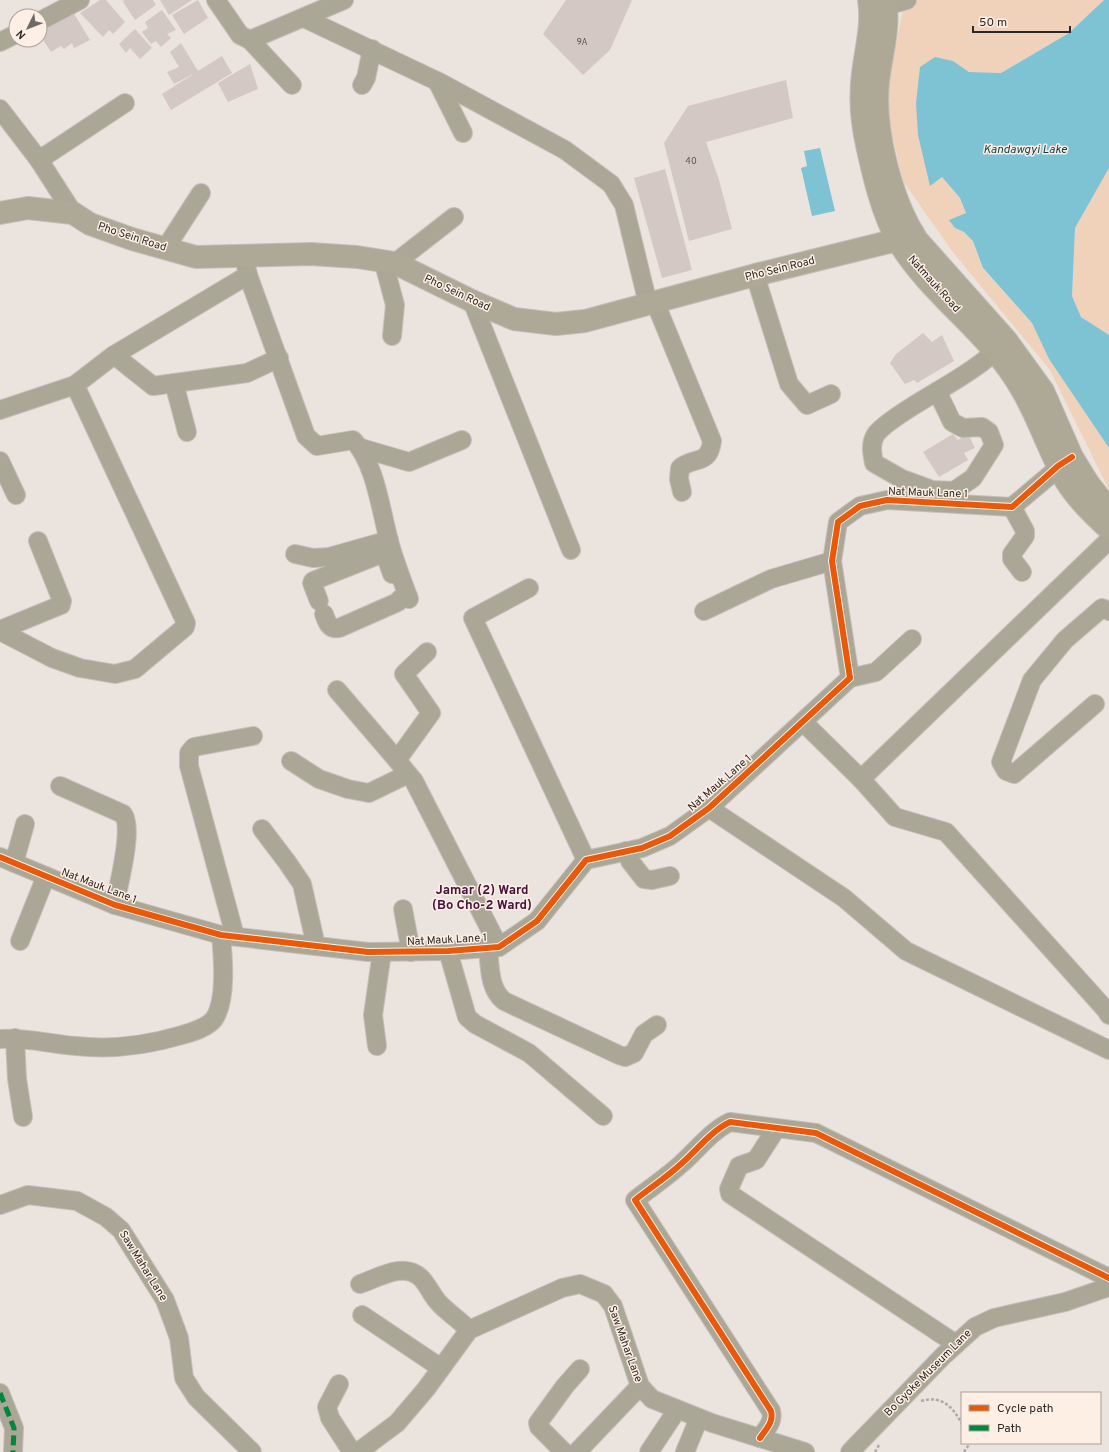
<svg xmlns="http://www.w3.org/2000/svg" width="1109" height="1452" font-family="Overpass,sans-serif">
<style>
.green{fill:#f0d1ba}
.water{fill:#7ec3d4}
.building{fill:#d4c8c4}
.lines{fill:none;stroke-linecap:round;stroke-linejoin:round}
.minor-casing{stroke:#c4beba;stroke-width:20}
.major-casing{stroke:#c4beba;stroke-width:24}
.path{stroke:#afaba1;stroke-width:2.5;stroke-dasharray:3 2;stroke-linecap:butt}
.minor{stroke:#aaa796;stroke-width:18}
.major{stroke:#aea897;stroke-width:22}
.quiet{stroke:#00873e;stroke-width:5;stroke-dasharray:10 5;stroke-linecap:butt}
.cycleway-casing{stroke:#feefe5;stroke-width:8}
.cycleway{stroke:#e8590c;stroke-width:6}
.labels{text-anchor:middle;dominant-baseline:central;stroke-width:3;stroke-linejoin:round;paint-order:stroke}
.number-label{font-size:9px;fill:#5c5450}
.street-label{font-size:11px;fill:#2e2824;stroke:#feefe5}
.water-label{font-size:12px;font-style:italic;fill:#0c3b46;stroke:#feefe5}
.quarter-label{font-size:13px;font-weight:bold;fill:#48113c;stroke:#feefe5}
</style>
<rect width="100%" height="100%" fill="#ebe3de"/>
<g class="green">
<polygon points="905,0 1104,0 1069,33 1001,73 969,72 953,61 930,185 942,177 960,198 966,213 950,220 955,228 964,232 973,241 983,269 1032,323 1049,359 1109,448 1109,490 1050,370 952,251 903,181 884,101"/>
<polygon points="1109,168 1109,335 1081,317 1072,296 1075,228"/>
</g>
<g class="water">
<polygon points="1104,0 1109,0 1109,168 1075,228 1072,296 1081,317 1109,335 1109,448 1049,359 1032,323 983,268 973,241 964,232 955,228 949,220 966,213 960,198 942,177 930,186 918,135 916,103 920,67 935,57 953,61 969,72 1001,73 1069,33"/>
<polygon points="820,148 835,211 812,216 801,168 807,166 804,151"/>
</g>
<g class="building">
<polygon points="100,0 106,0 125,22 113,34 109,30 103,37 80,13"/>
<polygon points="124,0 153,0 156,5 135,20 123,2"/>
<polygon points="160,0 192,0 169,15"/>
<polygon points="198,0 208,18 184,34 172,15"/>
<polygon points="566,0 632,0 610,50 583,75 543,34"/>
<polygon points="162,10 176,30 167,34 171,38 161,47 156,41 151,44 142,32 148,28 145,22"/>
<polygon points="73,12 90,40 74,48 72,43 64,49 61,46 51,52 40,35 40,32"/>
<polygon points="135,29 152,48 140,59 130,48 126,53 119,44"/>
<polygon points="181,43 198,71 222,56 232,73 171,110 162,94 195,73 174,84 167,72 179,67 170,52"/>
<polygon points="250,64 258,89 228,102 218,83"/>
<polygon points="786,80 793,118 706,142 719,180 732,229 689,241 664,143 688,106"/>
<polygon points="665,169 692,270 662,278 634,178"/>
<polygon points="923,333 932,342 942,335 954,361 917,383 914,380 905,384 890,363 896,354"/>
<polygon points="953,434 958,440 968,434 975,448 964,453 968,460 939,477 923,452"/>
</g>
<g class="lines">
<g class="minor-casing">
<g id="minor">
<polyline points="216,0 240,35 250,40 292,85"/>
<polyline points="886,6 907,0"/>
<polyline points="304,18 441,83 565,150 611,184 624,205 648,304"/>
<polyline points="40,21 80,0"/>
<polyline points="250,40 344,0"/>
<polyline points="0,42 16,34"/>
<polyline points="437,81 463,133"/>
<polyline points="362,85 366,78 372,49"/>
<polyline points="0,109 39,160 73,213"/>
<polyline points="39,160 125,103"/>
<polyline points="165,249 201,193"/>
<path d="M244 257 248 275 306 436 317 446 353 440C375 462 381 511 389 541 394 560 402 580 409 599"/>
<polyline points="383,260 395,305 392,336"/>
<polyline points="395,263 454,217"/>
<polyline points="755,275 789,384 807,405 831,394"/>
<polyline points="472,301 571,550"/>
<path d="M655 302 712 441C709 466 694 456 680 468L679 479 682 492"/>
<polyline points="114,355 153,386 247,373 279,358"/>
<polyline points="174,383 187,432"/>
<path d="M937 391 952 422 963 428 982 427 989 432 994 445 973 478 954 491 932 490 902 479 874 463C872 453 870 443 876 434 884 424 902 413 913 406 943 387 979 369 1004 343"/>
<polyline points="0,410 75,385 114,355 248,275"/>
<polyline points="361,448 409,462 462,440"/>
<polyline points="0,461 16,495"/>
<polyline points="1012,507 1025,531 1025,536 1012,554 1012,559 1022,572"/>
<polyline points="295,554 313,558 329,557 389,540"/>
<polyline points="529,588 473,618 586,860"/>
<polyline points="319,601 312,583 313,581 381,554 386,557 392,574"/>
<polyline points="704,611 771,579 832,561"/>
<path d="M324 614C327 622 329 630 339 628L398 602 400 599 408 596"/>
<polyline points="0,630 61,605 62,601 38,541"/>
<polyline points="0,631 52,658 80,668 115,674 135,669 185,627 186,623 75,385"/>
<polyline points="850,678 876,672 912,639"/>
<polyline points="337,690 397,760"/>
<polyline points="1095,704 1014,774 1006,771 1001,762 1032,680 1065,640 1102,608 1109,611"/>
<polyline points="803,722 861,779 895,817 946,832 1106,1010 1109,1015"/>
<polyline points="291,761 319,779 348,789 369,793 408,774 414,781 499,947"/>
<polyline points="408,774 397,760 431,713 404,674 427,652"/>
<polyline points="861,779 1109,540"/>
<path d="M60 786 123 814C134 829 118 885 115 905"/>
<polyline points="709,808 844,898 906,951 1109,1050"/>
<polyline points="262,829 287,862 302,884 316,946"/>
<polyline points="626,851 630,861 644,879 652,880 670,876"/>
<polyline points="0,857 115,905 221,935 368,952 448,951 499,947 537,921 586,860 642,848 670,836 709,808 850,678 832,561 838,522 860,506 887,500 1012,507 1069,459"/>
<polyline points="14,863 25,824"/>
<polyline points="403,909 411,952"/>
<polyline points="235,936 189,766 189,753 194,747 253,736"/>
<polyline points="20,941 46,876"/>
<path d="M488 948C490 967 489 989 504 1001L619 1055 625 1057 634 1053 644 1034 657 1025"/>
<polyline points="448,951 467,1017 475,1024 529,1053 603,1116"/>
<polyline points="15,1038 17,1079 23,1117"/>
<path d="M0 1039C26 1037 50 1044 76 1046 111 1050 148 1045 182 1035 192 1032 207 1028 214 1019 227 1000 223 957 221 935"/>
<polyline points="377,1046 373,1015 382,952"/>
<polyline points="776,1129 756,1160 739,1166 729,1189 730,1194 956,1344"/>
<polyline points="0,1205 28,1195 77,1201 106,1217 121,1230 165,1300 179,1338 184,1378 196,1397 252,1452"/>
<path d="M360 1284C378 1278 404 1261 421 1278 428 1285 432 1296 439 1303 448 1313 460 1320 469 1330"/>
<polyline points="362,1315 441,1368"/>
<polyline points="339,1384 327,1407 330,1418 352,1452"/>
<polyline points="0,1393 14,1428 13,1452"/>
<path d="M760 1438C766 1429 774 1422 771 1411L635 1200C650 1188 667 1177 681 1164 697 1150 711 1131 730 1122L816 1133 1109 1278"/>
<polyline points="358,1452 397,1423 426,1389 469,1330 562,1288 580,1284 604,1294 613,1306 640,1386 652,1399 712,1423 805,1452"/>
<polyline points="564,1452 539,1427 538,1423 565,1386 580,1369"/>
<polyline points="577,1452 640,1386"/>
<polyline points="649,1452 677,1410"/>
<polyline points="685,1452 699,1418"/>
<polyline points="850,1452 943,1356 975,1327 994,1318 1065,1302 1109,1287"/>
</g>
</g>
<g class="major-casing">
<g id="major">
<path d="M869 0C873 25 866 48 863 73 860 96 862 123 867 145 874 177 882 212 898 241 931 296 989 332 1021 388 1039 418 1049 452 1066 481 1077 499 1094 515 1109 529"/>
<path d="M885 0C890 28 881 54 878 82 873 129 891 200 917 240L1006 340 1043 391 1072 457 1088 483 1109 510"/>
<polyline points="0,213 28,208 73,213 90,224 132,239 196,257 311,254 357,257 395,263 472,301 514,319 556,324 585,321 755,275 897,240 913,233"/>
</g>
</g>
<g class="path">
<path d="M921 1401C942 1395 953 1407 962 1424"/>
<polyline points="875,1452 879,1445"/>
<polyline points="964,1452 970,1443"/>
</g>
<use href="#minor" class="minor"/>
<use href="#major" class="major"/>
<polyline class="quiet" points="0,1393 14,1428 13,1452"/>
<g class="cycleway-casing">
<g id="cycleway">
<polyline points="0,857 115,905 221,935 368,952 448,951 499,947 537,921 586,860 642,848 670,836 709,808 850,678 832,561 838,522 860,506 887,500 1012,507 1058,466 1072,457"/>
<path d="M760 1438C766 1429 774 1422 771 1411L635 1200C650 1188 667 1177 681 1164 697 1150 711 1131 730 1122L816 1133 1109 1278"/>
</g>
</g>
<use href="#cycleway" class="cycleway"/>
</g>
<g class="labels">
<g class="number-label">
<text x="582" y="42">9A</text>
<text x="691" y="161">40</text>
</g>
<g class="street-label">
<text transform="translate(132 237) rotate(18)">Pho Sein Road</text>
<text transform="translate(780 269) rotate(-14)">Pho Sein Road</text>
<text transform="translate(934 284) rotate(48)">Natmauk Road</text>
<text transform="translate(457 293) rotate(25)">Pho Sein Road</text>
<text transform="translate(928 493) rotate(2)">Nat Mauk Lane 1</text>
<text transform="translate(720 783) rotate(-41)">Nat Mauk Lane 1</text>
<text transform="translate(99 886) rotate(21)">Nat Mauk Lane 1</text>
<text transform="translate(447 940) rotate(-3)">Nat Mauk Lane 1</text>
<text transform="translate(143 1266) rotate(58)">Saw Mahar Lane</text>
<text transform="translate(625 1344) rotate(70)">Saw Mahar Lane</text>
<text transform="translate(928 1373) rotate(-45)">Bo Gyoke Museum Lane</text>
</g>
<g class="water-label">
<text x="1025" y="150">Kandawgyi Lake</text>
</g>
<g class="quarter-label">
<text x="482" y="891">Jamar (2) Ward<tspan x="482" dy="15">(Bo Cho-2 Ward)</tspan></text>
</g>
</g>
<rect x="961" y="1392" width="140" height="52" fill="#feefe5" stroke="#ab9f98"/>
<rect x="969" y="1405" width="20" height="6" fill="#e8590c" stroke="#ab9f98"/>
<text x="997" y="1412" font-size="12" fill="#2e2824">Cycle path</text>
<rect x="969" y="1425" width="20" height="6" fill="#00873e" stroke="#ab9f98"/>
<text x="997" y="1432" font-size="12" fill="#2e2824">Path</text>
<g transform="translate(28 28) rotate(227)"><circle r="19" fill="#feefe5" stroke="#ab9f98"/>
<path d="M0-3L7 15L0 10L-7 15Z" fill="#706965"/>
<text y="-6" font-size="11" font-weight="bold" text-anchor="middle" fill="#2e2824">N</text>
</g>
<path d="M973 26v6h97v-6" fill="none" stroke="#2e2824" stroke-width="2"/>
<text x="979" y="26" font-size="12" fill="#2e2824" stroke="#feefe5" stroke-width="3" paint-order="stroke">50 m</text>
</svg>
